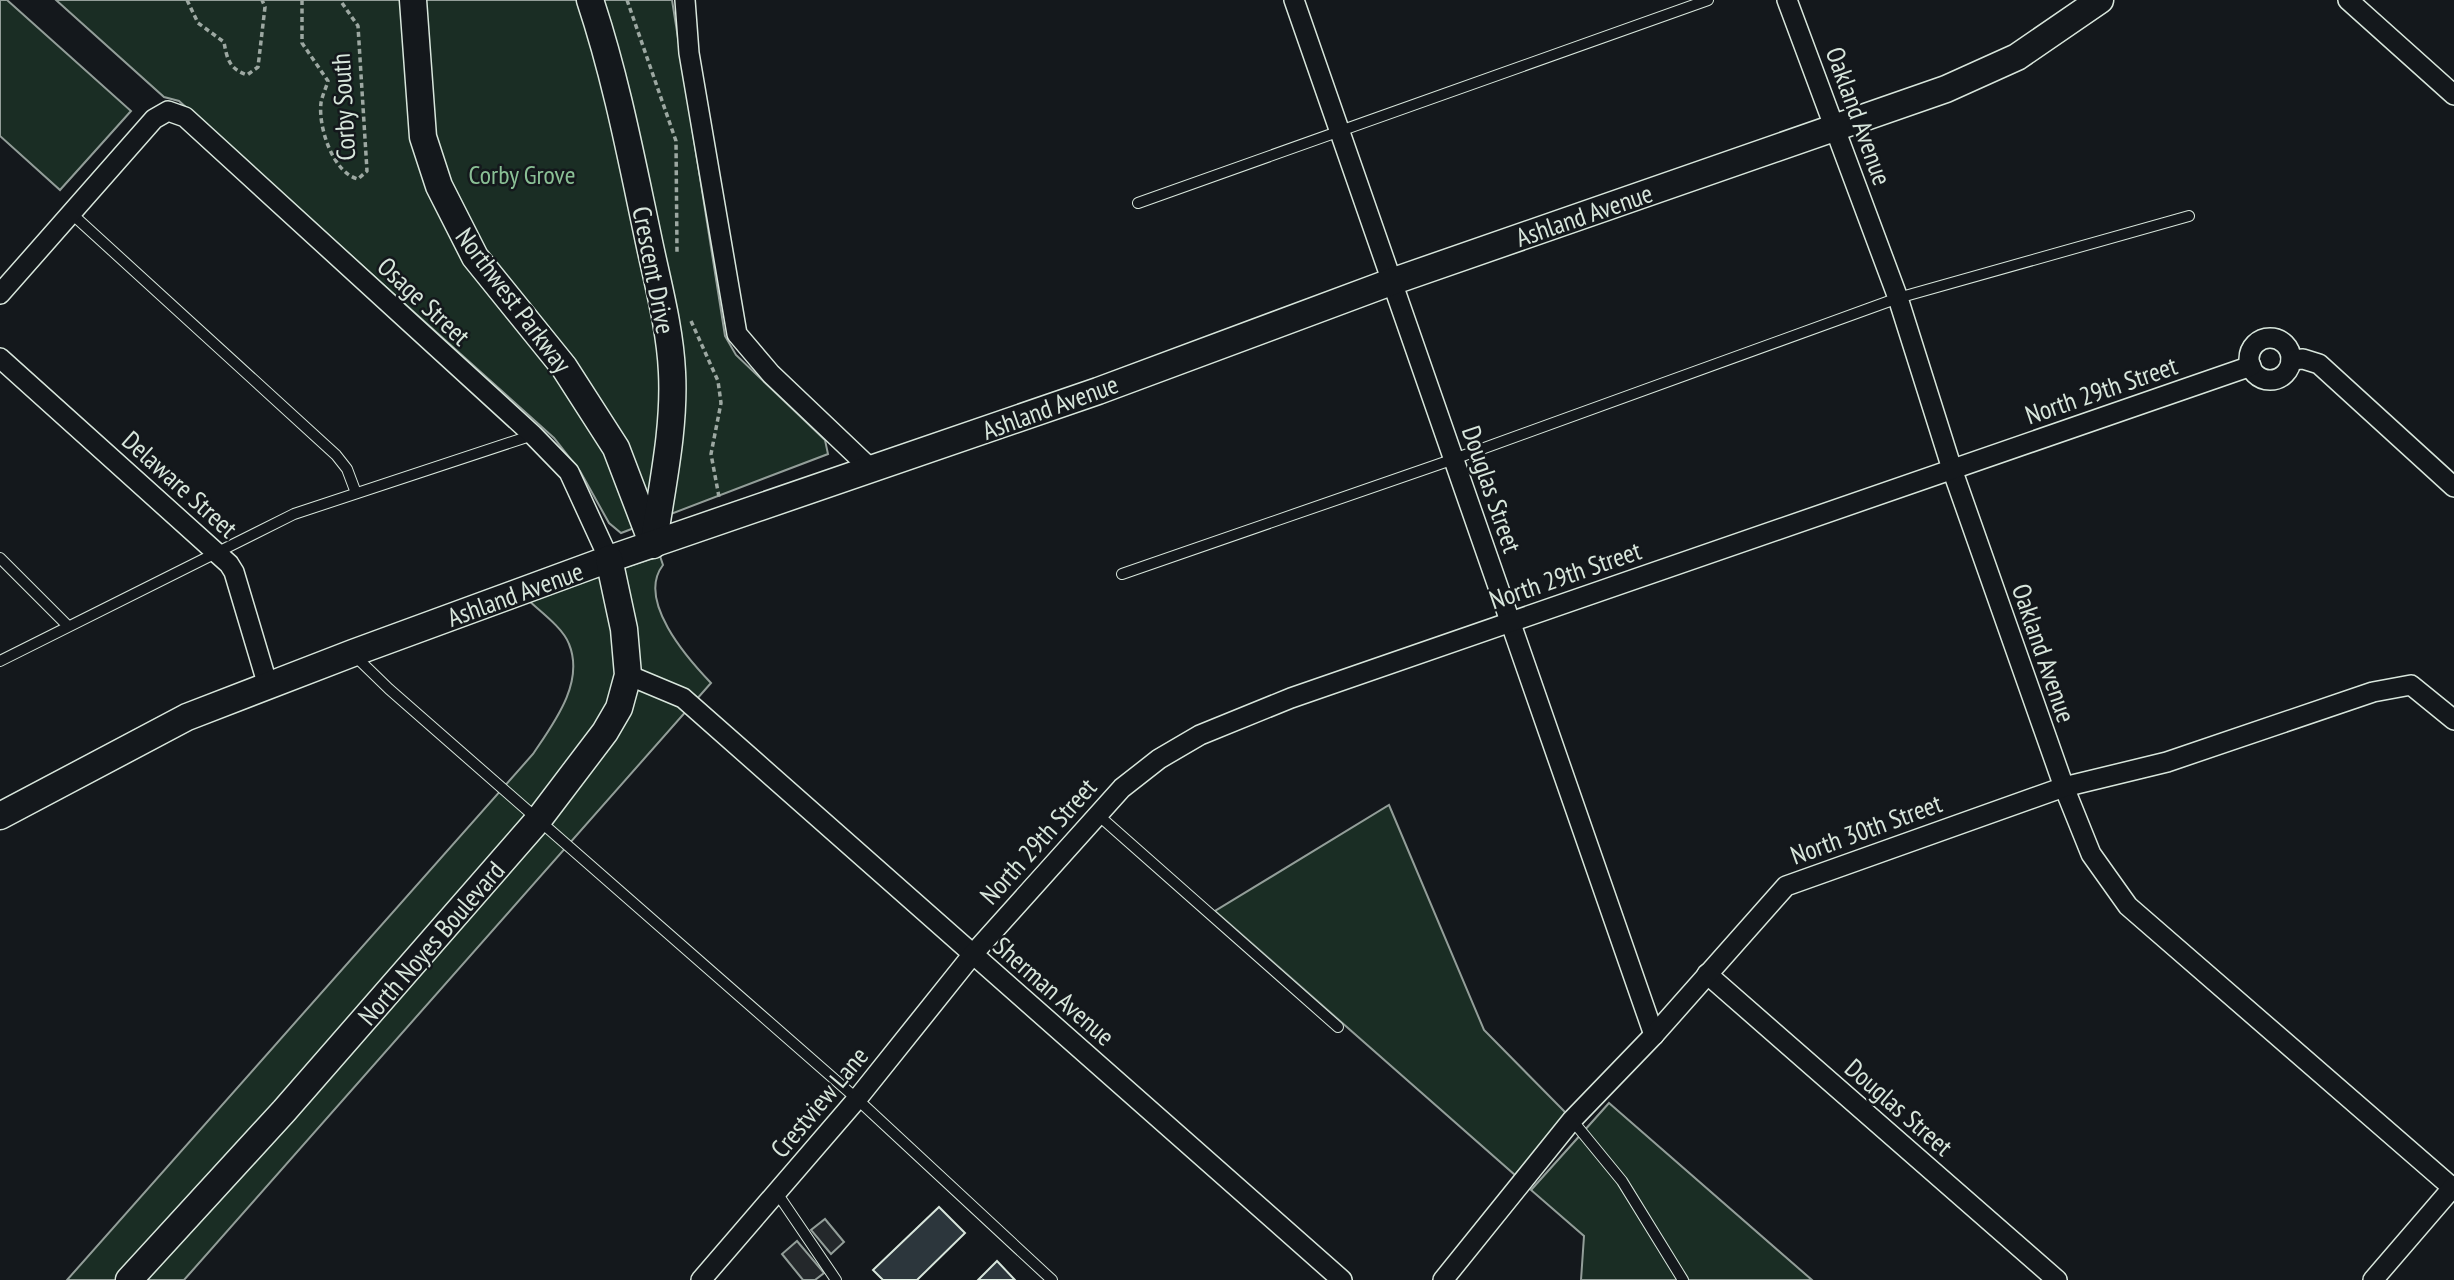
<svg xmlns="http://www.w3.org/2000/svg" width="2454" height="1280" font-family="'PT Sans Narrow',sans-serif">
<style>
.green{fill:#1a2d24;stroke:#939e99;stroke-width:2}
.parking{fill:#24282b;stroke:#939e99;stroke-width:2}
.building{fill:#2c363c;stroke:#d8e6dc;stroke-width:2}
.lines{fill:none;stroke-linecap:round;stroke-linejoin:round}
.lane-casing{stroke:#d8e6dc;stroke-width:12}
.street-casing{stroke:#d8e6dc;stroke-width:22}
.secondary-casing{stroke:#d8e6dc;stroke-width:29}
.path{stroke:#9da8a2;stroke-width:3.5;stroke-dasharray:5 3.5;stroke-linecap:butt}
.lane{stroke:#14181c;stroke-width:10}
.street{stroke:#14181c;stroke-width:19}
.secondary{stroke:#14181c;stroke-width:26}
.labels{text-anchor:middle;dominant-baseline:central;stroke-width:5;stroke-linejoin:round;paint-order:stroke}
.street-label{font-size:26px;fill:#d8e6dc;stroke:#14181c}
.park-label{font-size:26px;fill:#8ac095;stroke:#14181c}
</style>
<rect width="100%" height="100%" fill="#14181c"/>
<g class="green">
<polygon points="0,0 7,0 131,111 60,190 0,136"/>
<polygon points="56,0 672,0 725,336 736,355 825,440 828,454 621,533 609,523 580,471 554,438 179,101 164,97"/>
<path d="M660 556 663 565C636 600 687 658 711 683L184 1280H67L533 754C553 724 585 683 569 644 563 628 541 612 528 600Z"/>
<polygon points="1389,805 1484,1030 1567,1114 1515,1175 1215,911"/>
<polygon points="1609,1103 1812,1280 1581,1280 1584,1236 1531,1190"/>
</g>
<g class="parking">
<polygon points="825,1219 844,1242 831,1254 811,1230"/>
<polygon points="797,1241 824,1273 815,1280 803,1280 782,1254"/>
</g>
<g class="building">
<polygon points="939,1207 965,1233 917,1280 883,1280 873,1270"/>
<polygon points="997,1261 1015,1280 978,1280"/>
</g>
<g class="lines">
<g class="lane-casing">
<g id="lane">
<polyline points="1138,203 1708,0"/>
<polyline points="72,214 336,455 347,469 356,493"/>
<polyline points="0,558 68,626"/>
<polyline points="1122,574 1454,459 1898,298 2189,216"/>
<polyline points="355,656 389,689 857,1099 1052,1280"/>
<polyline points="0,661 294,514 533,435"/>
<polyline points="1097,814 1338,1027"/>
<polyline points="1572,1120 1622,1181 1683,1280"/>
<polyline points="777,1193 836,1280"/>
</g>
</g>
<g class="street-casing">
<g id="street">
<polyline points="685,0 689,53 737,334 771,374 872,470"/>
<polyline points="1294,0 1654,1035"/>
<polyline points="1787,0 1898,298 1952,469 2064,787 2091,854 2128,906 2454,1189"/>
<polyline points="2348,0 2454,95"/>
<polyline points="0,294 154,119 168,111 185,117 533,435 569,472 609,559"/>
<circle cx="2270" cy="359" r="21"/>
<polyline points="0,358 229,564 234,572 268,686"/>
<polyline points="2291,360 2303,359 2319,364 2454,487"/>
<polyline points="628,675 683,698 1342,1280"/>
<polyline points="1707,974 2057,1280"/>
<polyline points="701,1280 857,1099 973,954 1122,788 1159,759 1200,735 1291,698 2251,366"/>
<polyline points="1443,1280 1572,1120 1654,1035 1786,886 2064,787 2167,762 2373,692 2411,685 2454,720"/>
<polyline points="2373,1280 2454,1186"/>
</g>
</g>
<g class="secondary-casing">
<g id="secondary">
<polyline points="413,0 423,137 439,186 475,257 564,367 616,448 653,545"/>
<path d="M590 0C616 78 631 157 648 237 657 281 670 327 672 372 675 428 662 486 654 541"/>
<polyline points="0,816 187,717 353,653 609,559 1098,391 1391,282 1946,89 2017,57 2100,0"/>
<polyline points="129,1280 284,1111 539,819 605,732 619,708 628,675 624,629 609,559"/>
</g>
</g>
<g class="path">
<path d="M187 0 198 23 224 42C227 60 230 69 247 75L258 67 265 7 262 0"/>
<path d="M302 0V43L328 81C326 88 322 96 321 103 318 127 333 173 358 179L367 171 358 26 340 0"/>
<polyline points="627,0 676,141 677,252"/>
<polyline points="691,321 718,381 721,403 711,454 719,497"/>
</g>
<use href="#lane" class="lane"/>
<use href="#street" class="street"/>
<use href="#secondary" class="secondary"/>
</g>
<g class="labels">
<g class="street-label">
<text transform="translate(343 107) rotate(-93)">Corby South</text>
<text transform="translate(1859 116) rotate(70)">Oakland Avenue</text>
<text transform="translate(1584 215) rotate(-19)">Ashland Avenue</text>
<text transform="translate(654 270) rotate(79)">Crescent Drive</text>
<text transform="translate(514 300) rotate(53)">Northwest Parkway</text>
<text transform="translate(424 301) rotate(43)">Osage Street</text>
<text transform="translate(2101 390) rotate(-19)">North 29th Street</text>
<text transform="translate(1050 407) rotate(-20)">Ashland Avenue</text>
<text transform="translate(180 484) rotate(42)">Delaware Street</text>
<text transform="translate(1492 489) rotate(71)">Douglas Street</text>
<text transform="translate(1565 575) rotate(-19)">North 29th Street</text>
<text transform="translate(515 594) rotate(-20)">Ashland Avenue</text>
<text transform="translate(2044 653) rotate(71)">Oakland Avenue</text>
<text transform="translate(1866 829) rotate(-20)">North 30th Street</text>
<text transform="translate(1038 841) rotate(-48)">North 29th Street</text>
<text transform="translate(431 943) rotate(-49)">North Noyes Boulevard</text>
<text transform="translate(1054 991) rotate(41)">Sherman Avenue</text>
<text transform="translate(819 1102) rotate(-50)">Crestview Lane</text>
<text transform="translate(1899 1107) rotate(41)">Douglas Street</text>
</g>
<g class="park-label">
<text x="522" y="174">Corby Grove</text>
</g>
</g>
</svg>
